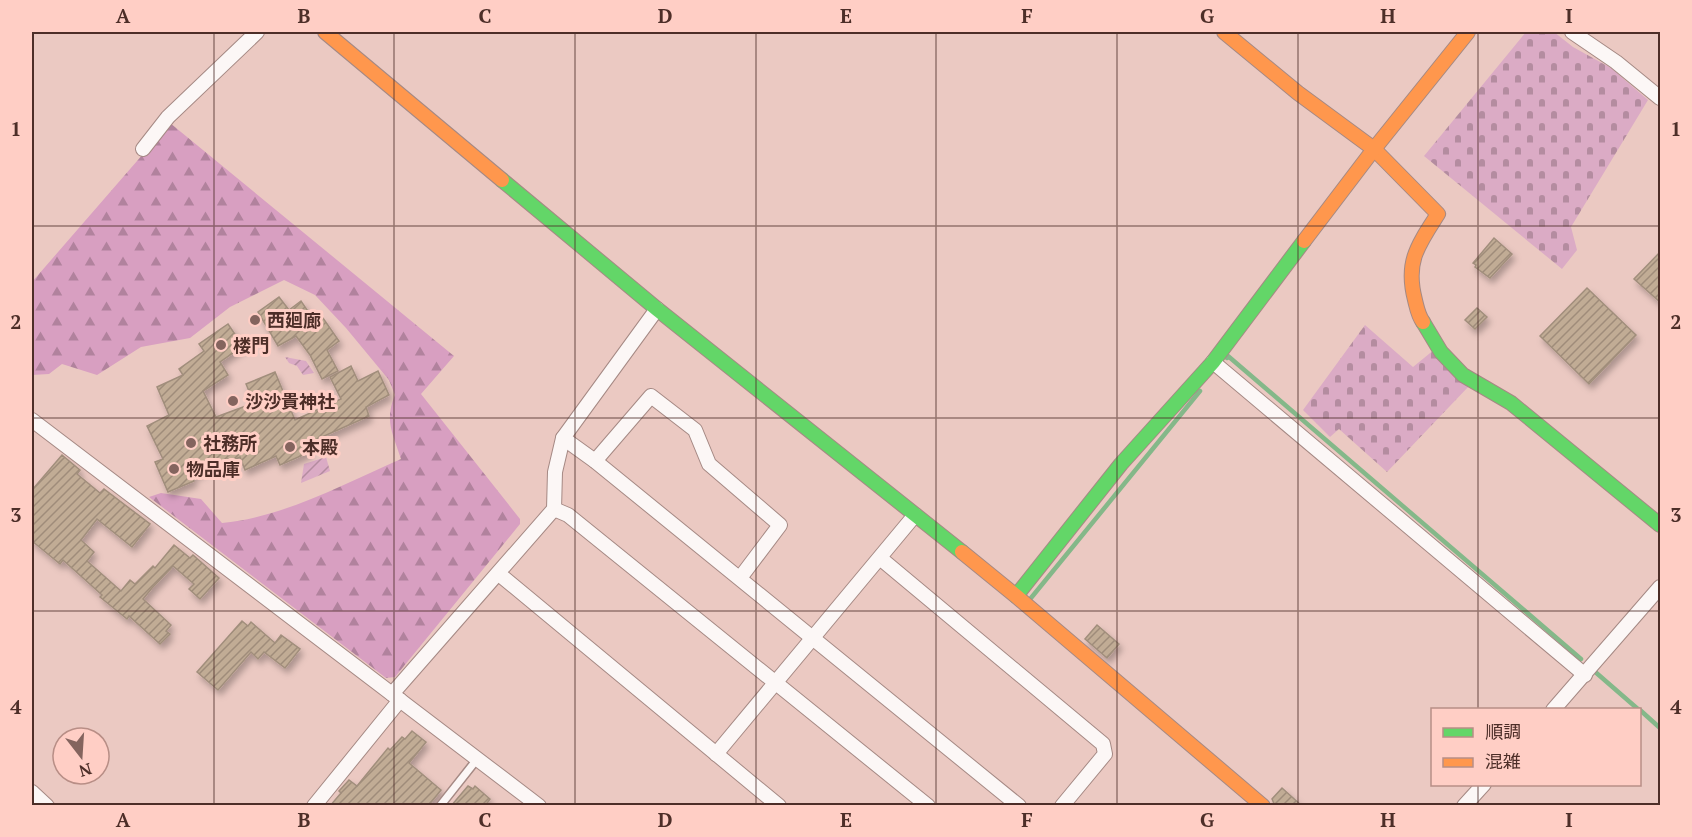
<svg xmlns="http://www.w3.org/2000/svg" width="1692" height="837" font-family="'PT Serif','Noto Sans JP',serif">
<style>
.forest{fill:url(#forest-firs)}
.cemetery{fill:url(#cemetery-stones)}
.garden{fill:url(#garden-furrows)}
.lines{fill:none;stroke-linecap:round;stroke-linejoin:round}
.stream{stroke:#84b889;stroke-width:4.5}
.building{fill:url(#building-hatch);stroke:#a18e7c;stroke-width:1.5;filter:url(#shadow)}
.lane-casing{stroke:#a58984;stroke-width:10}
.street-casing{stroke:#a58984;stroke-width:16}
.fast-casing{stroke:#a58984;stroke-width:16}
.slow-casing{stroke:#a58984;stroke-width:16}
.lane{stroke:#fcf7f6;stroke-width:7}
.street{stroke:#fcf7f6;stroke-width:14}
.fast{stroke:#63d668;stroke-width:14}
.slow{stroke:#ff974d;stroke-width:14}
.grid{fill:none;stroke:#4d2e28;stroke-width:1.5;stroke-opacity:0.55}
.poi-dot{fill:#84645e;stroke:#ffcec5;stroke-width:2}
.labels{text-anchor:middle;dominant-baseline:central;stroke-width:6;stroke-linejoin:round;paint-order:stroke}
.poi-label{font-size:18px;font-weight:bold;fill:#4d2e28;stroke:#ffcec5;text-anchor:start}
.neatline{fill:none;stroke:#4d2e28;stroke-width:2}
.grid-label{font-size:20px;text-anchor:middle;font-weight:bold;fill:#4d2e28}
</style>
<defs>
<pattern id="forest-firs" width="22" height="20" patternUnits="userSpaceOnUse" patternTransform="scale(1.5)"><rect width="22" height="20" fill="#d89fc1"/><path d="M5 1l3.5 6h-7zM16 11l3.5 6h-7z" fill="#b1829d"/></pattern>
<pattern id="cemetery-stones" width="16" height="16" patternUnits="userSpaceOnUse" patternTransform="scale(1.5)"><rect width="16" height="16" fill="#dbabc5"/><path d="M2 7V4a2 2 0 0 1 4 0v3zM10 15v-3a2 2 0 0 1 4 0v3z" fill="#b48ca0"/></pattern>
<pattern id="garden-furrows" width="10" height="10" patternUnits="userSpaceOnUse" patternTransform="scale(1.5)"><rect width="10" height="10" fill="#dbabc5"/><path d="M-1 1l2-2M0 10L10 0M9 11l2-2" fill="none" stroke="#b48ca0"/></pattern>
<pattern id="building-hatch" width="6" height="6" patternUnits="userSpaceOnUse" patternTransform="scale(1.5)"><rect width="6" height="6" fill="#c1ac95"/><path d="M-1 1l2-2M0 6l6-6M5 7l2-2" fill="none" stroke="#9f8c7a"/></pattern>
<filter id="shadow"><feDropShadow dx="3" dy="5" stdDeviation="3" flood-color="#0004"/></filter>
</defs>
<rect width="100%" height="100%" fill="#ebc9c2"/>
<path class="forest" d="M170 123 454 356 421 394 520 519V524L395 677 386 678 149 497 161 493 201 499 222 523C284 517 344 484 401 459 393 434 384 421 395 395L389 380 346 328 315 295 284 280 230 307 190 338 141 347 97 375 62 364 49 374 32 375V282Z"/>
<g class="cemetery">
<polygon points="1526,32 1554,32 1573,47 1611,68 1648,100 1571,227 1577,250 1562,269 1424,156"/>
<polygon points="1365,325 1413,367 1435,349 1470,385 1387,472 1339,429 1330,437 1303,410"/>
</g>
<g class="garden">
<polygon points="285,357 306,361 314,373 303,375 297,366 289,363"/>
<polygon points="326,457 330,471 301,483 304,464"/>
</g>
<g class="lines">
<g class="stream">
<polyline points="1227,358 1228,356 1581,659"/>
<polyline points="1031,598 1200,391"/>
<polyline points="1593,670 1639,710"/>
<polyline points="1640,710 1660,728"/>
</g>
</g>
<g class="building">
<polygon points="1494,238 1512,254 1490,278 1475,267 1476,265 1473,263"/>
<polygon points="1660,252 1660,302 1634,279"/>
<polygon points="1587,288 1636,335 1589,384 1540,336"/>
<polygon points="279,297 289,310 301,301 316,323 323,318 339,341 327,350 338,371 322,379 310,355 296,336 278,346 258,312"/>
<polygon points="1477,308 1487,317 1475,329 1465,320"/>
<polygon points="228,324 243,346 220,362 228,375 203,391 216,417 254,403 246,384 275,372 295,420 341,399 330,377 351,366 358,381 378,371 389,395 366,407 369,416 306,444 310,452 280,465 276,456 245,470 240,457 229,462 228,459 202,469 203,471 192,475 194,481 168,492 155,462 163,459 147,426 169,415 157,387 183,375 179,369 204,351 199,344"/>
<polygon points="62,455 80,470 77,474 100,493 104,489 150,524 132,547 97,519 81,540 94,552 87,561 121,591 130,580 135,584 153,566 155,568 174,545 190,558 193,555 219,578 200,599 189,589 194,584 173,566 152,588 143,599 171,625 166,631 170,634 160,644 129,616 127,619 100,597 102,595 63,560 60,564 32,541 32,490"/>
<polygon points="242,621 248,626 251,622 275,643 281,635 300,649 285,668 264,652 258,659 251,652 218,690 197,672"/>
<polygon points="1097,625 1119,644 1107,658 1085,639"/>
<polygon points="412,731 426,742 409,763 441,790 428,806 330,806 341,793 339,791 349,780 357,786 388,748 390,750 402,737 405,739"/>
<polygon points="468,786 473,789 475,786 490,799 485,806 451,806"/>
<polygon points="1282,788 1302,806 1275,806 1272,799"/>
</g>
<g class="lines">
<g class="lane-casing">
<polyline id="lane" points="440,806 478,758"/>
</g>
<g class="street-casing">
<g id="street">
<polyline points="1572,32 1616,62 1660,98"/>
<polyline points="143,149 168,117 257,32"/>
<polyline points="1213,362 1585,675"/>
<polyline points="32,420 539,806"/>
<polyline points="563,438 595,461 1019,806"/>
<polyline points="595,461 651,396 695,430 709,464 780,525 740,578"/>
<polyline points="554,509 568,515 928,806"/>
<polyline points="880,558 1103,744 1105,754 1062,806"/>
<polyline points="499,574 779,806"/>
<polyline points="392,694 554,509 555,472 563,438 657,309"/>
<polyline points="1553,710 1660,587"/>
<polyline points="716,754 915,515"/>
<polyline points="32,792 47,806"/>
<polyline points="314,806 400,700"/>
<polyline points="1464,806 1484,784"/>
</g>
</g>
<g class="fast-casing">
<g id="fast">
<polyline points="502,180 657,309 962,552"/>
<polyline points="1423,322 1441,352 1463,375 1511,403 1660,525"/>
<polyline points="1016,596 1121,464 1213,362 1304,241"/>
</g>
</g>
<g class="slow-casing">
<g id="slow">
<polyline points="325,32 502,180"/>
<path d="M1224 32 1298 93 1374 149 1438 214C1418 245 1405 262 1415 300 1417 308 1418 315 1423 322"/>
<polyline points="1304,241 1374,149 1468,32"/>
<polyline points="962,552 1016,596 1263,806"/>
</g>
</g>
<use href="#lane" class="lane"/>
<use href="#street" class="street"/>
<use href="#fast" class="fast"/>
<use href="#slow" class="slow"/>
</g>
<path class="grid" d="M214 32V806M394 32V806M575 32V806M756 32V806M936 32V806M1117 32V806M1298 32V806M1478 32V710M32 226H1660M32 418H1660M32 611H1660M1478 784V806"/>
<g class="poi-dot">
<circle cx="255" cy="320" r="6"/>
<circle cx="221" cy="345" r="6"/>
<circle cx="233" cy="401" r="6"/>
<circle cx="191" cy="443" r="6"/>
<circle cx="290" cy="447" r="6"/>
<circle cx="174" cy="469" r="6"/>
</g>
<g class="labels">
<g class="poi-label">
<text x="267" y="320">西廻廊</text>
<text x="233" y="345">楼門</text>
<text x="245" y="401">沙沙貴神社</text>
<text x="203" y="443">社務所</text>
<text x="302" y="447">本殿</text>
<text x="186" y="469">物品庫</text>
</g>
</g>
<rect width="1692" height="837" fill="none" stroke="#ffcec5" stroke-width="66"/>
<rect x="1431" y="708" width="210" height="78" fill="#ffcec5" stroke="#b88e86" stroke-width="1.5"/>
<rect x="1443" y="728" width="30" height="9" fill="#63d668" stroke="#b88e86" stroke-width="1.5"/>
<text x="1485" y="738" font-size="18" fill="#4d2e28">順調</text>
<rect x="1443" y="758" width="30" height="9" fill="#ff974d" stroke="#b88e86" stroke-width="1.5"/>
<text x="1485" y="768" font-size="18" fill="#4d2e28">混雑</text>
<g transform="translate(81 756) rotate(163)"><circle r="28" fill="#ffcec5" stroke="#b88e86" stroke-width="1.5"/>
<path d="M0-4.5L10 22L0 15L-10 22Z" fill="#84645e"/>
<text y="-9" font-size="16" font-weight="bold" text-anchor="middle" fill="#4d2e28">N</text>
</g>
<rect x="33" y="33" width="1626" height="771" class="neatline"/>
<g class="grid-label">
<text x="123" y="23">A</text>
<text x="304" y="23">B</text>
<text x="485" y="23">C</text>
<text x="665" y="23">D</text>
<text x="846" y="23">E</text>
<text x="1027" y="23">F</text>
<text x="1207" y="23">G</text>
<text x="1388" y="23">H</text>
<text x="1569" y="23">I</text>
<text x="16" y="136">1</text>
<text x="1676" y="136">1</text>
<text x="16" y="329">2</text>
<text x="1676" y="329">2</text>
<text x="16" y="522">3</text>
<text x="1676" y="522">3</text>
<text x="16" y="714">4</text>
<text x="1676" y="714">4</text>
<text x="123" y="827">A</text>
<text x="304" y="827">B</text>
<text x="485" y="827">C</text>
<text x="665" y="827">D</text>
<text x="846" y="827">E</text>
<text x="1027" y="827">F</text>
<text x="1207" y="827">G</text>
<text x="1388" y="827">H</text>
<text x="1569" y="827">I</text>
</g>
</svg>
